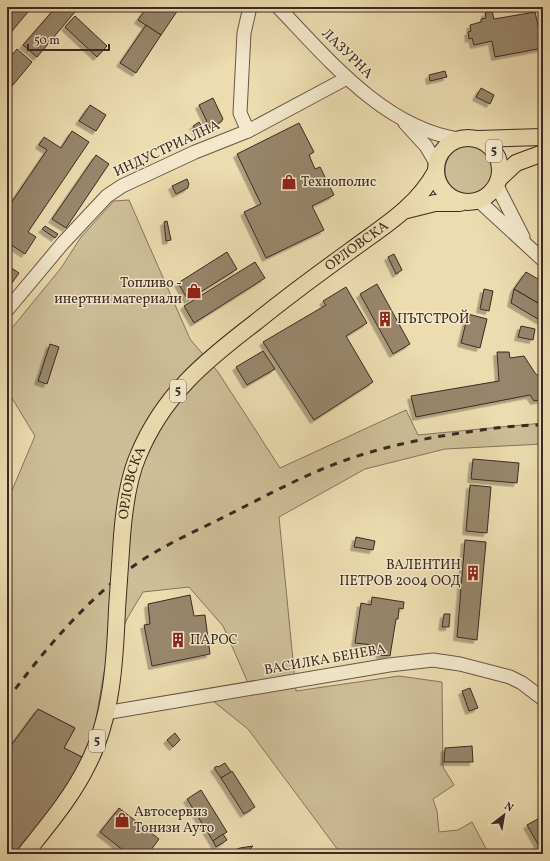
<svg xmlns="http://www.w3.org/2000/svg" width="550" height="861" font-family="Vollkorn,serif">
<style>
.green{fill:#cebe98;stroke:#85745d}
.building{fill:#98866c;stroke:#3c2922;filter:url(#shadow)}
.lines{fill:none;stroke-linecap:round;stroke-linejoin:round}
.minor-casing{stroke:#685646;stroke-width:15}
.major-casing{stroke:#3c2922;stroke-width:18}
.minor{stroke:#f3e8cc;stroke-width:13}
.major{stroke:#ecdcb0;stroke-width:16}
.rail{stroke:#3c2922;stroke-width:3;stroke-dasharray:7 7;stroke-linecap:butt}
.major-bridge-casing{stroke:#3c2922;stroke-width:18;stroke-linecap:butt}
.major-bridge{stroke:#ecdcb0;stroke-width:16}
.labels{text-anchor:middle;dominant-baseline:central;stroke-width:3;stroke-linejoin:round;paint-order:stroke}
.shield{fill:#f3e8cc;stroke:#736255;stroke-width:1}
.shield-label{font-size:13px;font-weight:bold;fill:#3c2922}
.street-label{font-size:14px;fill:#3c2922;stroke:#f3e8cc}
.poi-label{font-size:14px;fill:#3c2922;stroke:#f3e8cc;text-anchor:start}
</style>
<defs>
<filter id="shadow"><feDropShadow dx="-3.5" dy="3.5" stdDeviation="0" flood-color="#0004"/></filter>
</defs>
<rect width="100%" height="100%" fill="#ecdcb0"/>
<filter id="stains"><feTurbulence type="fractalNoise" baseFrequency=".005" numOctaves="4"/><feColorMatrix values="0 0 0 0 .2 0 0 0 0 .09 0 0 0 0 .02 0 0 0 .5 -.17"/></filter>
<radialGradient id="worn" r=".72"><stop offset=".6" stop-color="#630" stop-opacity="0"/><stop offset="1" stop-color="#630" stop-opacity=".3"/></radialGradient>
<g class="green">
<circle cx="469" cy="170" r="24"/>
<polygon points="129,200 190,339 218,372 280,468 406,410 418,435 543,423 543,444 445,449 365,469 279,517 296,691 399,676 442,682 443,767 454,785 433,799 437,811 439,832 458,830 472,822 489,854 341,854 248,729 213,701 248,683 223,626 189,587 143,592 128,617 104,672 96,719 86,759 64,748 75,728 38,709 7,751 7,502 35,436 7,390 7,334 61,268 81,237 114,201"/>
</g>
<g class="building">
<polygon points="7,7 32,7 7,37"/>
<polygon points="56,7 79,7 37,57 23,45"/>
<polygon points="147,7 180,7 161,35 138,20"/>
<polygon points="492,11 494,19 535,12 543,48 495,57 492,41 474,45 472,38 469,39 468,32 471,31 470,25 481,22 481,19 486,18 485,13"/>
<polygon points="75,16 107,46 97,57 65,27"/>
<polygon points="146,25 161,35 136,73 120,63"/>
<polygon points="17,49 32,62 7,92 7,61"/>
<polygon points="445,71 447,77 430,81 429,75"/>
<polygon points="481,88 494,95 490,104 476,97"/>
<polygon points="213,98 223,119 221,122 210,128 199,105"/>
<polygon points="90,105 106,115 96,131 79,121"/>
<polygon points="199,122 205,132 199,136 193,126"/>
<polygon points="299,123 314,152 309,155 315,169 320,167 334,195 312,206 324,230 266,258 244,212 261,204 237,154"/>
<polygon points="72,131 89,142 28,232 36,237 25,254 7,242 7,209 47,150 39,145 44,137 61,148"/>
<polygon points="96,155 109,164 66,228 52,219"/>
<polygon points="187,179 189,184 188,186 188,188 176,194 172,186"/>
<polygon points="167,221 171,240 166,241 164,222"/>
<polygon points="45,226 58,234 55,238 42,229"/>
<polygon points="227,252 237,269 188,300 178,283"/>
<polygon points="394,254 402,270 396,274 388,257"/>
<polygon points="255,262 265,278 194,323 184,306"/>
<polygon points="7,265 19,273 7,290"/>
<polygon points="526,272 543,282 543,306 514,289"/>
<polygon points="377,284 410,344 393,354 360,294"/>
<polygon points="346,287 367,323 346,336 373,382 314,420 263,342 326,305 323,301"/>
<polygon points="484,289 493,291 489,311 480,309"/>
<polygon points="514,289 543,306 543,322 511,303"/>
<polygon points="468,314 487,319 480,348 461,343"/>
<polygon points="521,326 535,329 533,340 518,337"/>
<polygon points="50,344 59,347 47,384 38,381"/>
<polygon points="263,351 275,369 247,385 236,367"/>
<polygon points="497,352 509,352 510,358 524,356 535,373 543,380 543,399 534,401 530,395 416,417 411,396 499,381"/>
<polygon points="473,459 519,463 517,483 471,479"/>
<polygon points="470,485 491,487 487,533 466,531"/>
<polygon points="356,537 375,541 373,550 354,547"/>
<polygon points="465,540 486,542 477,640 457,637"/>
<polygon points="190,595 194,616 205,615 210,654 152,666 144,625 150,624 148,604"/>
<polygon points="372,597 404,602 403,609 399,608 398,619 396,619 390,656 380,655 380,652 373,651 373,645 355,643 361,603 371,605"/>
<polygon points="444,614 450,614 449,627 442,627"/>
<polygon points="470,688 478,708 469,711 462,691"/>
<polygon points="38,709 75,728 64,748 86,759 20,854 7,854 7,751"/>
<polygon points="175,733 180,740 173,747 167,740"/>
<polygon points="472,746 473,762 444,762 445,748"/>
<polygon points="225,763 231,772 221,778 214,768 217,766 218,767"/>
<polygon points="232,771 255,807 244,814 221,778"/>
<polygon points="201,790 227,832 213,841 187,799"/>
<polygon points="119,808 159,839 148,854 128,854 100,832"/>
<polygon points="543,816 543,853 527,825"/>
<polygon points="223,834 227,840 216,847 213,841"/>
<polygon points="253,846 245,854 225,854 240,848"/>
</g>
<g class="lines">
<g class="minor-casing">
<g id="minor">
<path d="M278 7C328 59 384 128 459 139"/>
<polyline points="405,123 426,146 436,163"/>
<polyline points="248,131 240,113 244,33 250,7"/>
<polyline points="497,186 523,237"/>
<polyline points="479,201 543,260"/>
<polyline points="7,310 63,243 107,196 122,186 195,152 248,131 347,78"/>
<polyline points="105,713 389,665 433,660 460,664 510,677 522,683 543,699"/>
</g>
</g>
<g class="major-casing">
<g id="major">
<circle cx="468" cy="170" r="32"/>
<polyline points="477,139 543,137"/>
<polyline points="500,178 516,163 543,153"/>
<polyline points="407,210 435,203 460,203"/>
<path id="s1" d="M122 536C124 511 128 479 138 456 163 395 205 361 256 322 287 297 318 274 350 251 382 227 416 208 436 171"/>
<path d="M25 854C48 825 72 797 88 764 112 717 115 661 117 609"/>
</g>
</g>
<use href="#minor" class="minor"/>
<use href="#major" class="major"/>
<path class="rail" d="M7 700C42 653 81 606 128 570 157 548 192 533 224 517 256 501 287 484 320 470 367 450 417 439 468 432 493 428 518 425 543 425"/>
<g class="major-bridge-casing">
<polyline id="major-bridge" points="117,609 122,536"/>
</g>
<use href="#major-bridge" class="major-bridge"/>
</g>
<defs>
<g id="shop-bare" transform="scale(1.2)"><path d="M-5-2.5h2.3a2.7 3.5 0 0 1 5.4 0H5L5.5 6h-11ZM-1.5-2.5h3a1.5 2.3 0 0 0-3 0Z" fill="#8f2418" stroke="#f3e8cc" stroke-width="2.5" paint-order="stroke"/></g>
<g id="building-bare" transform="scale(1.2)"><path d="M-4-6H4V6H1V3H-1V6H-4ZM-2.5-4.3h1.7v1.8h-1.7ZM.8-4.3h1.7v1.8H.8ZM-2.5-1h1.7V.8h-1.7ZM.8-1h1.7V.8H.8Z" fill="#8f2418" stroke="#f3e8cc" stroke-width="2.5" paint-order="stroke"/></g>
</defs>
<g fill-rule="evenodd">
<use href="#shop-bare" x="289" y="182"/>
<use href="#shop-bare" x="194" y="291"/>
<use href="#building-bare" x="385" y="319"/>
<use href="#building-bare" x="473" y="573"/>
<use href="#building-bare" x="178" y="640"/>
<use href="#shop-bare" x="122" y="820"/>
</g>
<g class="labels">
<g class="shield">
<rect x="486" y="140" width="16" height="22" rx="3"/>
<rect x="170" y="380" width="16" height="22" rx="3"/>
<rect x="89" y="730" width="16" height="22" rx="3"/>
</g>
<g class="shield-label">
<text x="494" y="151">5</text>
<text x="178" y="391">5</text>
<text x="97" y="741">5</text>
</g>
<g class="street-label">
<text transform="translate(347 54) rotate(44)">ЛАЗУРНА</text>
<text transform="translate(167 149) rotate(-25)">ИНДУСТРИАЛНА</text>
<text stroke="none"><textPath href="#s1" startOffset="389">ОРЛОВСКА</textPath></text>
<text stroke="none"><textPath href="#s1" startOffset="54">ОРЛОВСКА</textPath></text>
<text transform="translate(325 660) rotate(-10)">ВАСИЛКА БЕНЕВА</text>
</g>
<g class="poi-label">
<text x="301" y="182">Технополис</text>
<text x="182" y="283" text-anchor="end">Топливо -<tspan x="182" dy="16">инертни материали</tspan></text>
<text x="397" y="319">ПЪТСТРОЙ</text>
<text x="461" y="565" text-anchor="end">ВАЛЕНТИН<tspan x="461" dy="16">ПЕТРОВ 2004 ООД</tspan></text>
<text x="190" y="640">ПАРОС</text>
<text x="134" y="812">Автосервиз<tspan x="134" dy="16">Тонизи Ауто</tspan></text>
</g>
</g>
<rect width="550" height="861" fill="none" stroke="#ecdcb0" stroke-width="24"/>
<rect x="8" y="8" width="534" height="845" fill="none" stroke="#3c2922" stroke-width="2"/>
<rect x="12" y="12" width="526" height="837" fill="none" stroke="#3c2922"/>
<g transform="translate(504 815) rotate(31)" stroke="#f3e8cc" stroke-width="3" paint-order="stroke">
<path d="M0-3L7 15L0 10L-7 15Z" fill="#3c2922"/>
<text y="-6" font-size="11" font-weight="bold" text-anchor="middle" fill="#3c2922">N</text>
</g>
<path d="M28 44v6h81v-6" fill="none" stroke="#3c2922" stroke-width="2"/>
<text x="34" y="44" font-size="12" fill="#3c2922" stroke="#f3e8cc" stroke-width="3" paint-order="stroke">50 m</text>
<rect width="100%" height="100%" filter="url(#stains)"/>
<rect width="100%" height="100%" fill="url(#worn)"/>
</svg>
